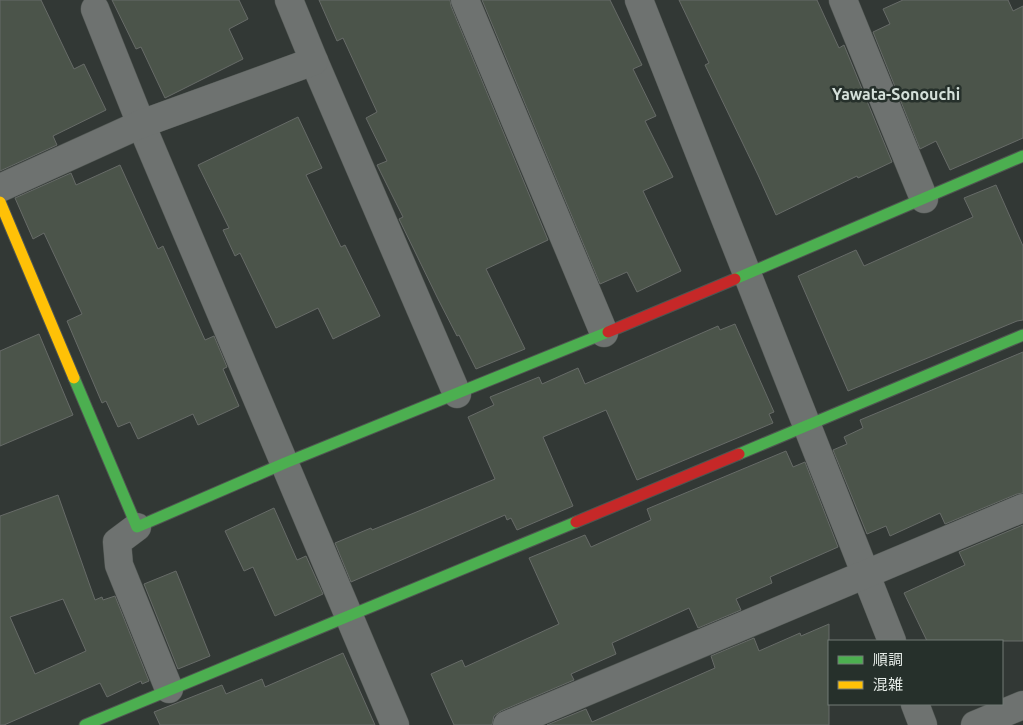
<svg xmlns="http://www.w3.org/2000/svg" width="1023" height="725" font-family="Ubuntu,'Noto Sans JP',sans-serif">
<style>
.building{fill:#4b544a;stroke:#676b68;fill-rule:evenodd}
.lines{fill:none;stroke-linecap:round;stroke-linejoin:round}
.street-casing{stroke:#4f5551;stroke-width:29}
.fast-casing{stroke:#4f5551;stroke-width:13}
.slow-casing{stroke:#4f5551;stroke-width:13}
.jam-casing{stroke:#4f5551;stroke-width:13}
.street{stroke:#6e7270;stroke-width:28}
.fast{stroke:#4caf50;stroke-width:11}
.slow{stroke:#ffc107;stroke-width:11}
.jam{stroke:#c62828;stroke-width:11}
.labels{text-anchor:middle;dominant-baseline:central;stroke-width:5;stroke-linejoin:round;paint-order:stroke}
.neighbourhood-label{font-size:16px;font-weight:bold;fill:#d5e0da;stroke:#26302b}
</style>
<rect width="100%" height="100%" fill="#323835"/>
<g class="building">
<polygon points="0,0 41,0 74,69 84,64 106,110 53,136 57,145 0,171"/>
<polygon points="112,0 239,0 248,19 229,29 243,59 165,98 141,47 136,49"/>
<polygon points="319,0 450,0 451,6 548,240 486,269 525,349 476,369 459,335 457,336 438,299 399,219 403,217 377,165 387,161 366,118 377,112 343,38 337,41"/>
<polygon points="482,0 610,0 642,65 633,69 656,116 645,121 673,177 643,191 681,271 637,292 627,272 600,284"/>
<polygon points="679,0 817,0 839,48 844,45 892,162 858,178 857,176 776,215 758,175 705,65 709,63"/>
<polygon points="903,0 1008,0 1013,11 1023,6 1023,138 950,170 936,141 920,149 873,32 890,24 883,9"/>
<polygon points="298,117 322,168 306,175 341,247 345,245 380,316 333,339 318,308 276,328 240,253 235,256 223,230 229,228 198,165"/>
<polygon points="120,165 158,249 163,246 205,340 214,336 227,367 223,369 239,406 198,425 193,414 138,439 130,422 118,427 106,401 102,403 67,321 82,314 44,233 33,239 15,198 71,173 76,185"/>
<polygon points="996,185 1023,246 1023,320 1017,321 848,391 798,276 856,250 864,266 973,217 964,198"/>
<polygon points="735,324 774,412 769,414 773,423 637,480 606,410 543,437 573,506 517,530 511,518 507,520 505,515 351,582 335,543 371,528 372,530 414,513 495,479 468,417 494,405 490,397 539,377 542,384 578,368 585,384 718,326 720,330"/>
<polygon points="39,334 73,415 0,446 0,351"/>
<polygon points="1023,352 1023,493 1017,494 945,524 940,513 890,536 886,526 867,534 833,450 847,444 844,437 863,428 860,420"/>
<polygon points="786,451 793,467 805,462 838,547 770,577 772,583 736,599 741,610 698,628 689,608 612,643 616,654 571,674 574,680 501,711 494,716 492,725 454,725 431,674 462,660 465,667 559,624 529,558 585,535 591,547 651,520 647,509"/>
<path d="M58 495 95 600 102 597 103 600 115 596 149 681 142 684 141 681 107 697 100 683 4 725H0V516ZM63 599 86 651 35 674 10 617Z"/>
<polygon points="274,508 297,560 306,556 323,594 275,616 253,567 244,571 225,531"/>
<polygon points="1023,525 1023,641 927,641 904,593 965,565 959,552"/>
<polygon points="176,571 210,656 178,669 144,584"/>
<polygon points="829,624 829,725 547,725 586,709 592,722 715,668 711,656 754,638 759,651 800,633 801,636"/>
<polygon points="343,653 375,725 160,725 154,712 222,685 226,694 262,679 265,687"/>
</g>
<g class="lines">
<g class="street-casing">
<g id="street">
<polyline points="465,0 604,333"/>
<polyline points="639,0 892,641"/>
<polyline points="843,0 924,199"/>
<polyline points="95,9 141,124 395,725"/>
<polyline points="314,61 457,394"/>
<polyline points="0,188 141,124 314,61 289,0"/>
<polyline points="137,527 117,542 119,565 169,689"/>
<polyline points="915,704 923,725"/>
<polyline points="507,725 1023,508"/>
<polyline points="975,725 1023,705"/>
</g>
</g>
<g class="fast-casing">
<g id="fast">
<polyline points="735,279 1023,156"/>
<polyline points="74,378 137,527 285,463 608,332"/>
<polyline points="739,454 1023,335"/>
<polyline points="85,725 576,522"/>
</g>
</g>
<g class="slow-casing">
<polyline id="slow" points="0,202 74,378"/>
</g>
<g class="jam-casing">
<g id="jam">
<polyline points="608,332 735,279"/>
<polyline points="576,522 739,454"/>
</g>
</g>
<use href="#street" class="street"/>
<use href="#fast" class="fast"/>
<use href="#slow" class="slow"/>
<use href="#jam" class="jam"/>
</g>
<g class="labels">
<g class="neighbourhood-label">
<text x="896" y="94">Yawata-Sonouchi</text>
</g>
</g>
<rect x="828" y="640" width="175" height="65" fill="#26302b" stroke="#737b77"/>
<rect x="838" y="656" width="25" height="8" fill="#4caf50" stroke="#737b77"/>
<text x="873" y="665" font-size="15" fill="#e6ece8">順調</text>
<rect x="838" y="681" width="25" height="8" fill="#ffc107" stroke="#737b77"/>
<text x="873" y="690" font-size="15" fill="#e6ece8">混雑</text>
</svg>
